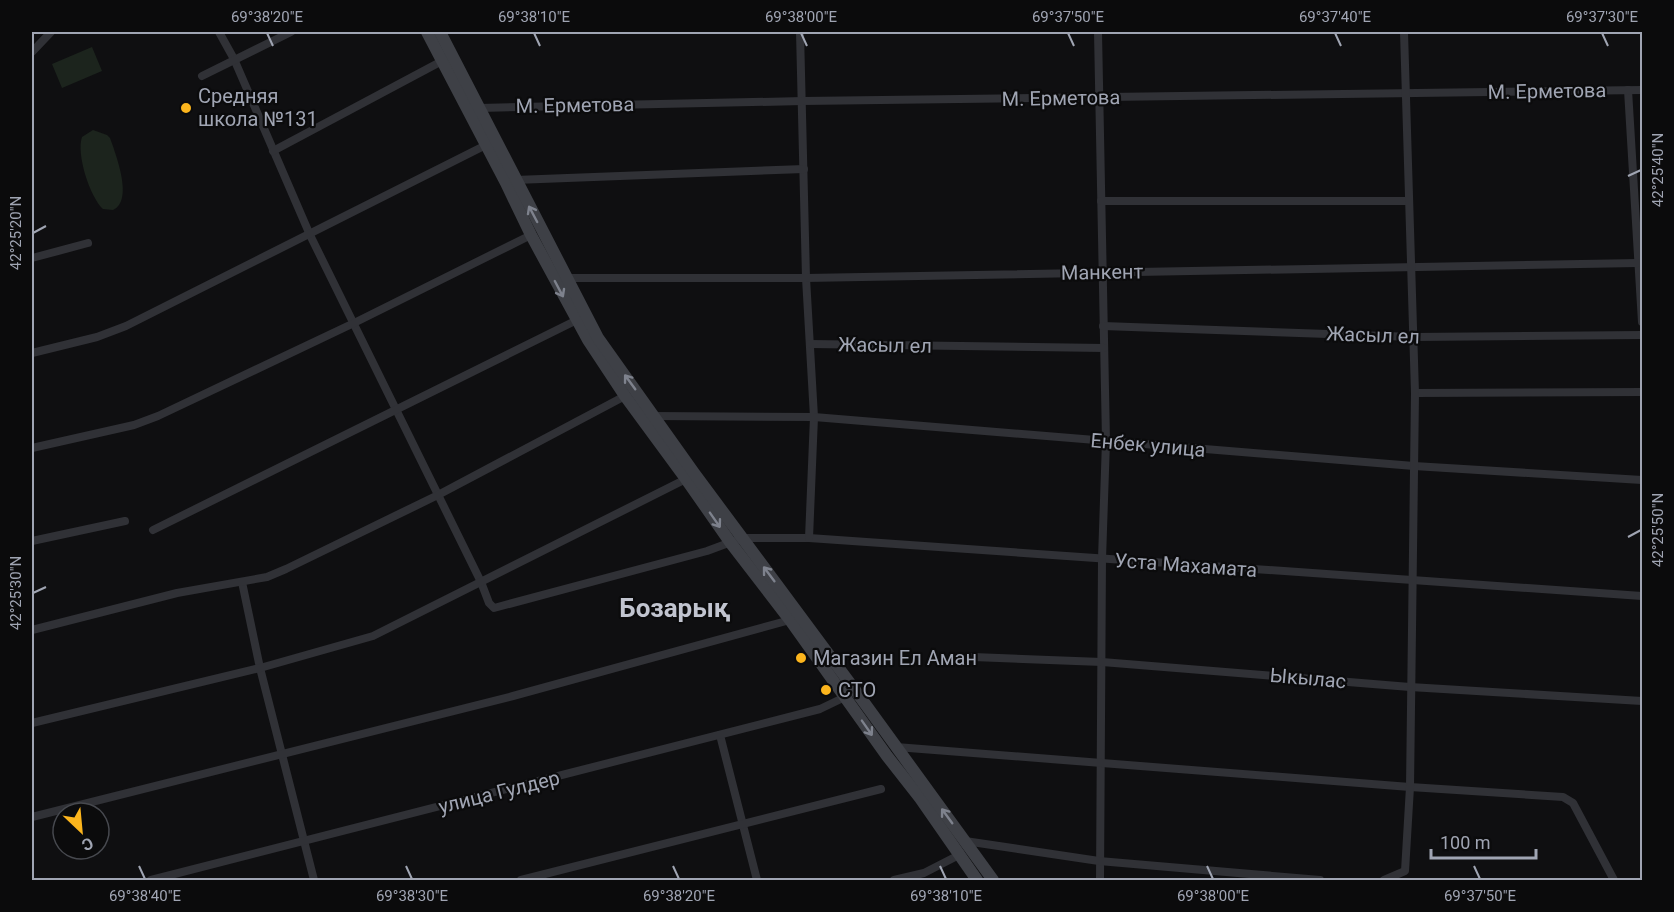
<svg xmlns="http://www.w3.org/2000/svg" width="1674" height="912" font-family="Roboto,sans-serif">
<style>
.green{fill:#1c241d}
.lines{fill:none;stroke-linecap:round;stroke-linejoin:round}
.minor{stroke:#303136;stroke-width:8}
.secondary{stroke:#3e4046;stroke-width:12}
.oneway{stroke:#7e828d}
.ticks{fill:none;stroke:#a0a5b3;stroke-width:2}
.poi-dot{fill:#fcb51d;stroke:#0b0b0c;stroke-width:2}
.labels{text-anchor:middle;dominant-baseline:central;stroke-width:4.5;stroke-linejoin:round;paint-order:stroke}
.street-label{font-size:20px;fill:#a0a5b3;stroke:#0b0b0c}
.poi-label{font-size:20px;fill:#a0a5b3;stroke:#0b0b0c;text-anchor:start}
.district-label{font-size:26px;font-weight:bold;fill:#c1c4cf;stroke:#0b0b0c}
.neatline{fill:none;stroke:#a0a5b3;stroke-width:2}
.ticks-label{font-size:15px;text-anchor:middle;fill:#a0a5b3}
</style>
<rect width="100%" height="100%" fill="#0f0f11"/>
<g class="green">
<polygon points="92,47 102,71 62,88 52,64"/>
<path d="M93 130 107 135 110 138C116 155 134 201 113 210L103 209C90 197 76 154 82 137Z"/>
</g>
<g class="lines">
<g class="minor">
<polyline points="219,32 234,59 310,235 481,582 489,603 494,608 707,551 742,538 809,538 1642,596"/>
<polyline points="800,32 806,278 814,417 809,538"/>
<polyline points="1098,32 1106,441 1102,559 1100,880"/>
<polyline points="32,52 51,32"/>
<polyline points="202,76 291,32"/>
<polyline points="1628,90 1642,322"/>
<polyline points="479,108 803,101 1642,90"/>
<polyline points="273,151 442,61"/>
<polyline points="515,180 804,169"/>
<polyline points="1101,201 1409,201"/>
<polyline points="32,258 88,243"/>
<polyline points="566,278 806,278 1638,263"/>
<polyline points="1103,326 1414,337 1642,335"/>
<polyline points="810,344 1104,348"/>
<polyline points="32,353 97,337 126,326 486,145"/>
<polyline points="1415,393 1642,392"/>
<polyline points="653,416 814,417 1414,466 1642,480"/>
<polyline points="32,448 134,425 158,416 354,323 531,235"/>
<polyline points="153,530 581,318"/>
<polyline points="32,541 125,521"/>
<polyline points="242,582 260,668 314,880"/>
<polyline points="32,630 177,593 267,577 286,569 438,495 625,396"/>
<polyline points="973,657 1102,662 1410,687 1642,701"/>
<polyline points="32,723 260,668 373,636 686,479"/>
<polyline points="720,735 757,880"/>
<polyline points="896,747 1410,787 1563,797 1573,803 1614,880"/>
<polyline points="32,817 513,696 790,620"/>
<polyline points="965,841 1099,861 1320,880"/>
<polyline points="151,880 820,709 845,697"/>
<polyline points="521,880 881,789"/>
<polyline points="894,880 924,873 961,854"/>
<polyline points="1384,880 1405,871 1410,787 1415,393 1404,32"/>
</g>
<g class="secondary">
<polyline points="427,32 506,183 531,235 588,340 625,396 686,479 730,542 790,620 887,756 920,798 977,880"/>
<polyline points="440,32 598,338 694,473 855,690 993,880"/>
</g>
</g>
<defs><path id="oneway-shaft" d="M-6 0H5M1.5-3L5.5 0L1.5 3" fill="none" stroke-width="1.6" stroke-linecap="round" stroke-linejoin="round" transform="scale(1.5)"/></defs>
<g class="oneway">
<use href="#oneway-shaft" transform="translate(533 214) rotate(-118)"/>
<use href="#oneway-shaft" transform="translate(559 289) rotate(62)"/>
<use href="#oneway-shaft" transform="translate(630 382) rotate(-126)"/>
<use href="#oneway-shaft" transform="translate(715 520) rotate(55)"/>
<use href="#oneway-shaft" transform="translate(769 574) rotate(-127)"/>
<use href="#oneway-shaft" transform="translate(867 728) rotate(55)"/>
<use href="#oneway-shaft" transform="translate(947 816) rotate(-126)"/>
</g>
<path class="ticks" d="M267 33 273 46M534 33 540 46M801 33 807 46M1068 33 1074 46M1335 33 1341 46M1602 33 1608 46M1628 176 1641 170M33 233 46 226M1628 537 1641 530M33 593 46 587M139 866 145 879M406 866 412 879M673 866 679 879M940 866 946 879M1207 866 1213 879M1474 866 1480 879"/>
<g class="poi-dot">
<circle cx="186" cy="108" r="6"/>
<circle cx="801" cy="658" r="6"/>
<circle cx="826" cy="690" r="6"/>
</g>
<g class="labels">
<g class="street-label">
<text transform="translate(1547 91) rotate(-1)">М. Ерметова</text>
<text transform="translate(1061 98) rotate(-1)">М. Ерметова</text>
<text transform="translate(575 105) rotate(-1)">М. Ерметова</text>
<text transform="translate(1102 272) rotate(-1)">Манкент</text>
<text transform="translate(1373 335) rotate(2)">Жасыл ел</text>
<text transform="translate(885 345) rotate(1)">Жасыл ел</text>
<text transform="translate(1148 445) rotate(5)">Енбек улица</text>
<text transform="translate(1186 565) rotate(4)">Уста Махамата</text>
<text transform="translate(1308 678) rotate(5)">Ыкылас</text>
<text transform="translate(499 792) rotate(-14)">улица Гулдер</text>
</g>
<g class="poi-label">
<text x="198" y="96">Средняя<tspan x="198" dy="23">школа №131</tspan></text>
<text x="813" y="658">Магазин Ел Аман</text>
<text x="838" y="690">СТО</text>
</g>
<g class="district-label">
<text x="675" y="608">Бозарық</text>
</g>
</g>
<rect width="1674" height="912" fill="none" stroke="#0b0b0c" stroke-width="66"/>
<g transform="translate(81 831) rotate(154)"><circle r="28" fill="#0b0b0c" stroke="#47494f" stroke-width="1.5"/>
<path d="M0-4.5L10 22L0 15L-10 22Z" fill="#fcb51d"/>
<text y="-9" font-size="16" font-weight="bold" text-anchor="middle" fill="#a0a5b3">С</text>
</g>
<path d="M1431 849v9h105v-9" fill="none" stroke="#a0a5b3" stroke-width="3"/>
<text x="1440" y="849" font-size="18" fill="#a0a5b3" stroke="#0b0b0c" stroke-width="4.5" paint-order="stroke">100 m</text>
<rect x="33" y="33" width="1608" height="846" class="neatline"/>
<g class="ticks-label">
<text x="267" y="22">69°38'20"E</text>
<text x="534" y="22">69°38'10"E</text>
<text x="801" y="22">69°38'00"E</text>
<text x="1068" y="22">69°37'50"E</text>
<text x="1335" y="22">69°37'40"E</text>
<text x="1602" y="22">69°37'30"E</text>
<text transform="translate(1658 170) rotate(-90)" y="5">42°25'40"N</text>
<text transform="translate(16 233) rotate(-90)" y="5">42°25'20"N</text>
<text transform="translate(1658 530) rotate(-90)" y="5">42°25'50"N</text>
<text transform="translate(16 593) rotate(-90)" y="5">42°25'30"N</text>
<text x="145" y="901">69°38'40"E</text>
<text x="412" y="901">69°38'30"E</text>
<text x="679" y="901">69°38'20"E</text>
<text x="946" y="901">69°38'10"E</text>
<text x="1213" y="901">69°38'00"E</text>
<text x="1480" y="901">69°37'50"E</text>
</g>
</svg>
